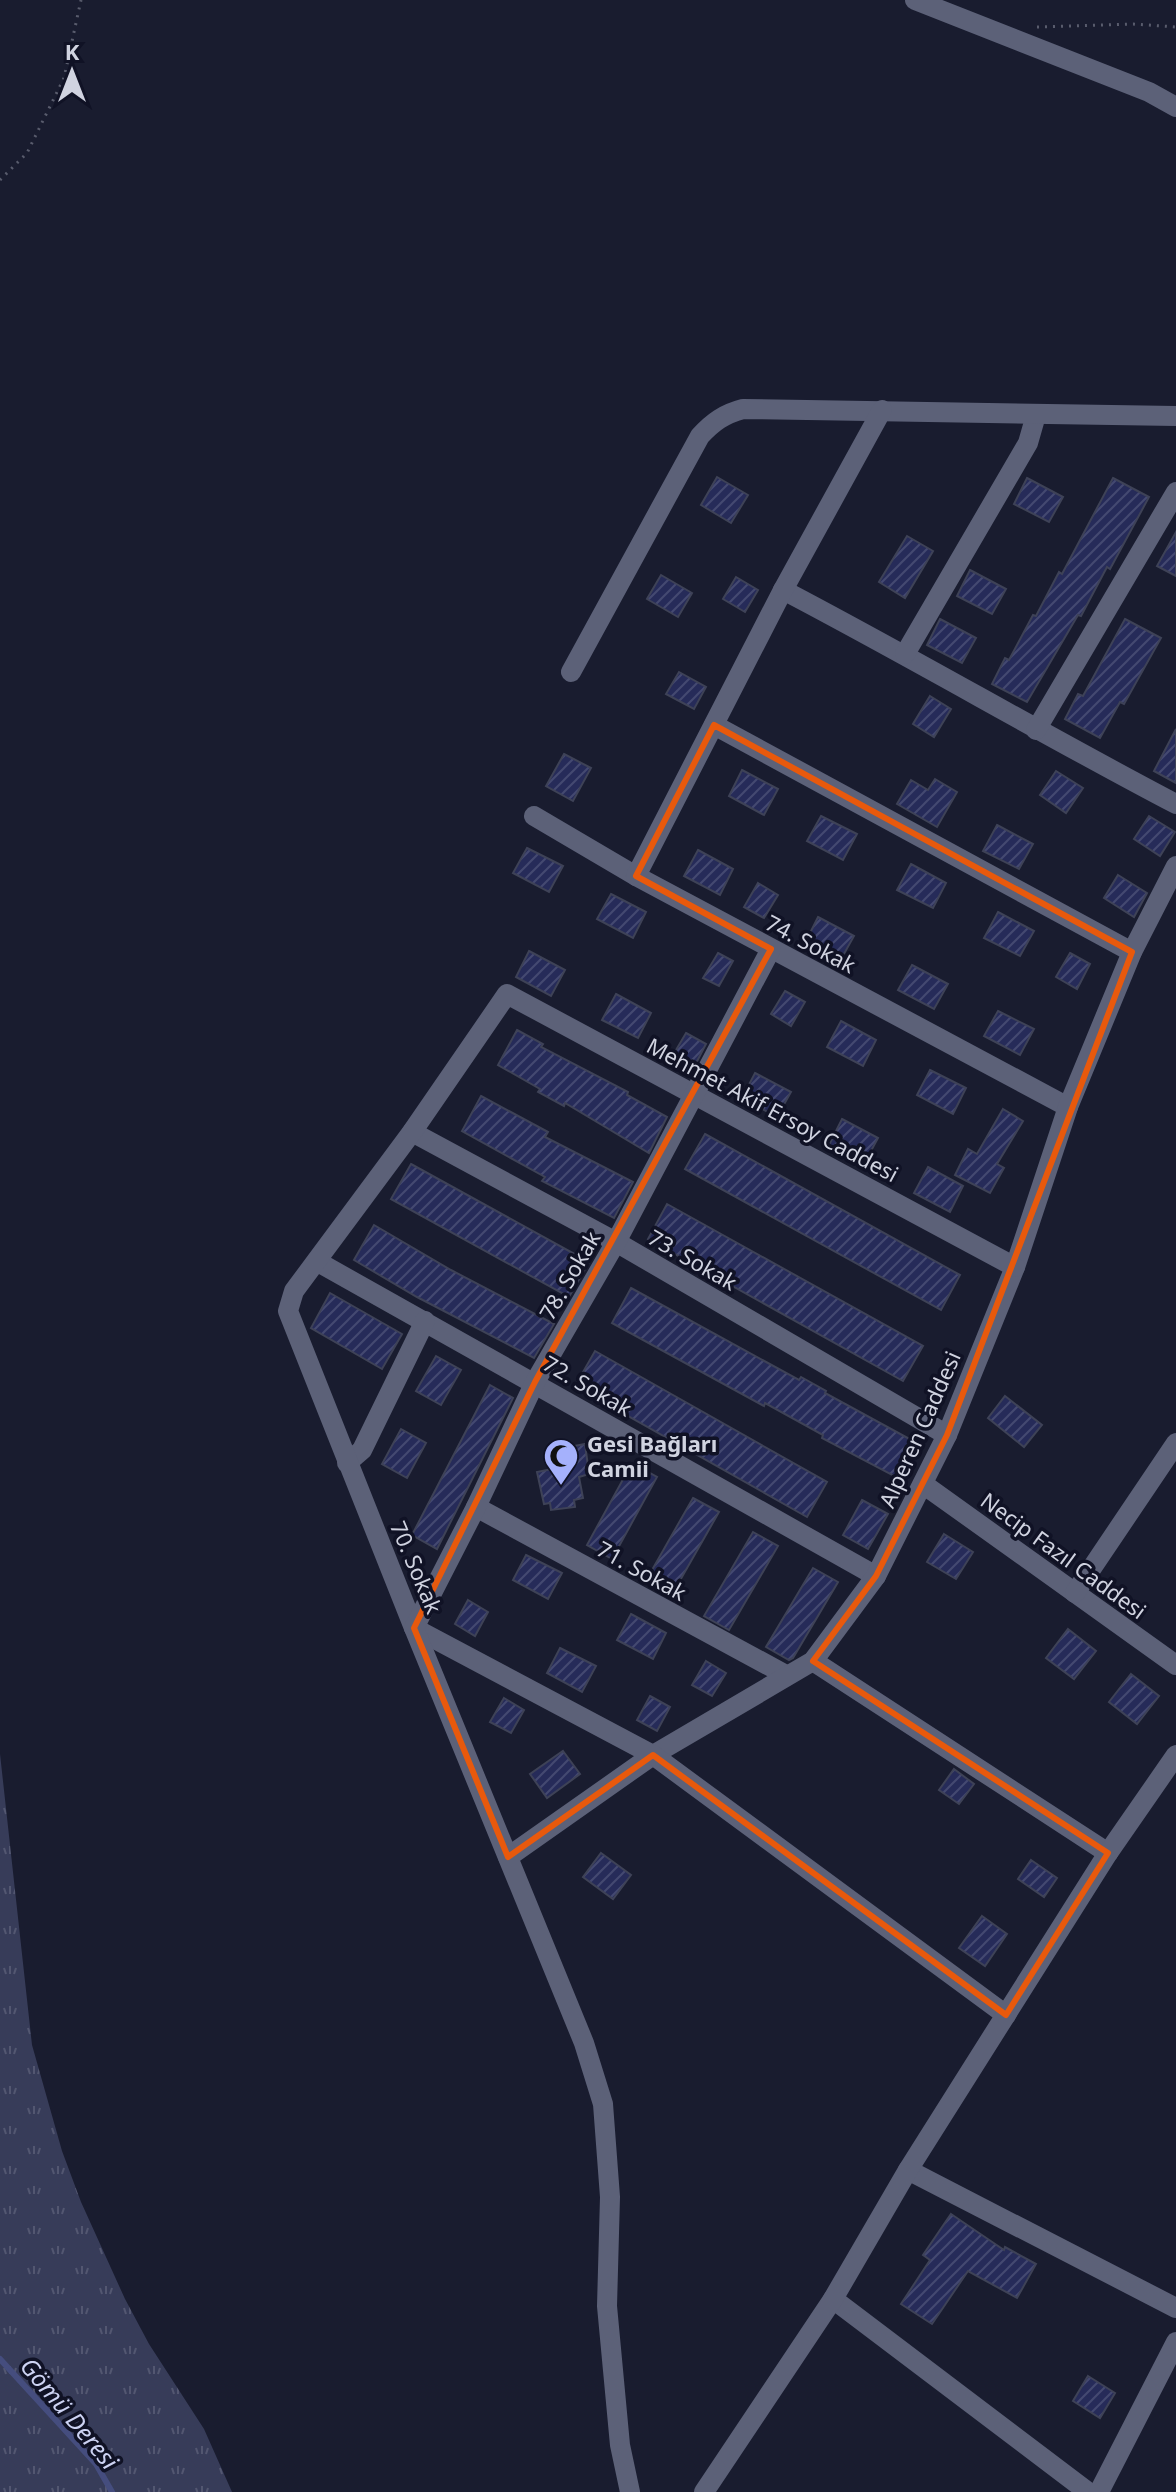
<svg xmlns="http://www.w3.org/2000/svg" width="1176" height="2492" font-family="'Noto Sans',sans-serif">
<style>
.grass{fill:url(#grass-tufts)}
.lines{fill:none;stroke-linecap:round;stroke-linejoin:round}
.stream{stroke:#454d7e;stroke-width:6}
.building{fill:url(#building-hatch);stroke:#3e4257;stroke-width:2}
.path{stroke:#595c6d;stroke-width:3;stroke-dasharray:2 6;stroke-linecap:butt}
.minor{stroke:#5c6178;stroke-width:20}
.marked{fill:none;stroke:#e8590c;stroke-width:6;stroke-linejoin:round}
.labels{text-anchor:middle;dominant-baseline:central;stroke-width:7;stroke-linejoin:round;paint-order:stroke}
.street-label{font-size:22px;fill:#d0d3e0;stroke:#101225}
.poi-label{font-size:22px;font-weight:bold;fill:#d0d3e0;stroke:#101225;text-anchor:start}
.water-label{font-size:24px;font-style:italic;fill:#cdd3f3;stroke:#101225}
</style>
<defs>
<pattern id="grass-tufts" width="24" height="20" patternUnits="userSpaceOnUse" patternTransform="scale(2)"><rect width="24" height="20" fill="#373c59"/><path d="M3 7l-1-3M5 7V3M7 7l1-3M15 17l-1-3M17 17v-4M19 17l1-3" fill="none" stroke="#535771"/></pattern>
<pattern id="building-hatch" width="6" height="6" patternUnits="userSpaceOnUse" patternTransform="scale(2)"><rect width="6" height="6" fill="#262b59"/><path d="M-1 1l2-2M0 6l6-6M5 7l2-2" fill="none" stroke="#444971"/></pattern>
</defs>
<rect width="100%" height="100%" fill="#191c2f"/>
<polygon class="grass" points="0,1754 32,2045 62,2151 81,2202 125,2299 149,2344 204,2429 232,2492 0,2492"/>
<g class="lines">
<polyline class="stream" points="0,2359 96,2464 112,2492"/>
</g>
<g class="building">
<polygon points="717,477 748,495 731,523 701,505"/>
<polygon points="1027,478 1063,497 1049,522 1014,504"/>
<polygon points="1113,478 1149,497 1110,569 1107,567 1081,616 1078,615 1027,702 992,684 1005,658 1009,660 1033,615 1036,616 1059,572 1062,574"/>
<polygon points="1176,532 1176,576 1157,566"/>
<polygon points="907,536 933,551 905,598 879,582"/>
<polygon points="970,570 1006,589 992,614 957,596"/>
<polygon points="661,575 692,593 678,617 647,599"/>
<polygon points="736,577 758,590 745,612 723,599"/>
<polygon points="940,619 976,638 962,663 927,645"/>
<polygon points="1125,619 1161,638 1124,704 1120,702 1100,738 1065,719 1078,694 1083,696"/>
<polygon points="679,672 706,687 694,709 666,694"/>
<polygon points="930,696 951,709 934,737 913,724"/>
<polygon points="1176,729 1176,783 1154,771"/>
<polygon points="564,754 591,768 573,801 546,786"/>
<polygon points="742,770 778,789 764,815 729,796"/>
<polygon points="1056,771 1083,788 1066,813 1040,795"/>
<polygon points="935,779 957,792 937,827 897,804 911,780 928,790"/>
<polygon points="821,816 857,834 843,860 807,841"/>
<polygon points="1149,816 1175,832 1160,856 1134,839"/>
<polygon points="997,825 1033,844 1019,869 983,851"/>
<polygon points="527,848 563,866 549,892 513,873"/>
<polygon points="698,850 733,869 720,895 684,876"/>
<polygon points="911,864 946,883 933,908 897,890"/>
<polygon points="1118,875 1147,893 1134,917 1104,898"/>
<polygon points="758,883 778,895 764,918 744,907"/>
<polygon points="611,894 646,912 633,938 597,919"/>
<polygon points="998,912 1034,931 1020,956 984,938"/>
<polygon points="818,917 854,936 840,961 805,943"/>
<polygon points="529,951 565,970 551,996 516,977"/>
<polygon points="718,953 733,961 719,986 703,978"/>
<polygon points="1070,953 1090,964 1077,989 1056,977"/>
<polygon points="912,965 948,984 934,1009 898,990"/>
<polygon points="785,991 805,1002 791,1026 771,1014"/>
<polygon points="616,994 651,1013 638,1038 602,1020"/>
<polygon points="998,1011 1034,1029 1020,1055 984,1036"/>
<polygon points="841,1021 876,1040 863,1066 827,1047"/>
<polygon points="517,1030 543,1044 541,1047 628,1092 627,1095 667,1117 649,1153 565,1103 564,1106 538,1092 540,1089 498,1065"/>
<polygon points="686,1033 706,1044 693,1069 672,1057"/>
<polygon points="930,1070 966,1088 953,1114 917,1095"/>
<polygon points="755,1073 791,1092 777,1117 742,1098"/>
<polygon points="481,1096 548,1132 545,1137 633,1182 614,1218 542,1181 545,1177 462,1131"/>
<polygon points="1003,1109 1023,1121 997,1164 1004,1168 990,1193 955,1175 968,1149 977,1154"/>
<polygon points="842,1119 878,1138 864,1164 829,1145"/>
<polygon points="705,1134 960,1275 941,1310 685,1169"/>
<polygon points="411,1164 589,1262 569,1297 391,1199"/>
<polygon points="928,1167 963,1186 950,1212 914,1193"/>
<polygon points="667,1204 923,1346 903,1381 648,1239"/>
<polygon points="374,1225 451,1270 554,1324 534,1358 417,1297 354,1260"/>
<polygon points="631,1288 799,1380 801,1377 826,1391 825,1393 915,1442 896,1477 822,1438 823,1435 765,1403 764,1406 612,1323"/>
<polygon points="330,1293 402,1334 382,1369 311,1328"/>
<polygon points="595,1351 827,1482 807,1517 575,1386"/>
<polygon points="436,1356 461,1370 441,1405 416,1391"/>
<polygon points="490,1385 513,1398 437,1549 412,1535"/>
<polygon points="1005,1396 1042,1425 1024,1447 988,1418"/>
<polygon points="401,1429 426,1443 407,1478 382,1464"/>
<polygon points="585,1444 589,1474 579,1477 583,1498 574,1500 575,1507 551,1510 550,1503 544,1504 537,1472 552,1469 548,1451"/>
<polygon points="632,1463 657,1477 612,1559 587,1545"/>
<polygon points="693,1498 719,1512 674,1591 648,1577"/>
<polygon points="862,1500 888,1514 868,1549 843,1535"/>
<polygon points="753,1532 778,1546 729,1630 704,1616"/>
<polygon points="944,1534 973,1552 956,1579 927,1562"/>
<polygon points="526,1555 562,1573 548,1599 513,1580"/>
<polygon points="813,1568 838,1582 793,1658 789,1660 766,1647"/>
<polygon points="468,1600 488,1612 475,1636 455,1624"/>
<polygon points="631,1614 666,1633 653,1659 617,1640"/>
<polygon points="1068,1629 1096,1651 1074,1679 1046,1658"/>
<polygon points="560,1648 596,1666 582,1692 547,1673"/>
<polygon points="706,1661 726,1673 712,1696 692,1685"/>
<polygon points="1131,1674 1159,1696 1137,1724 1109,1702"/>
<polygon points="650,1696 670,1707 657,1731 637,1720"/>
<polygon points="504,1698 524,1710 511,1733 490,1722"/>
<polygon points="563,1751 580,1774 547,1798 530,1774"/>
<polygon points="954,1769 974,1784 959,1804 939,1790"/>
<polygon points="601,1853 631,1875 613,1899 583,1877"/>
<polygon points="1031,1860 1057,1878 1044,1897 1018,1879"/>
<polygon points="982,1916 1007,1934 985,1966 959,1948"/>
<polygon points="951,2214 1004,2250 1005,2247 1036,2264 1017,2298 968,2271 932,2324 901,2304 930,2260 923,2255"/>
<polygon points="1088,2376 1115,2393 1100,2418 1073,2401"/>
</g>
<g class="lines">
<g class="path">
<polyline points="1037,27 1133,24 1176,27"/>
<polyline points="0,180 27,153 64,78 81,0"/>
</g>
<g class="minor">
<polyline points="915,0 1149,92 1176,107"/>
<path d="M783 590C915 659 1044 735 1176 804"/>
<polyline points="905,654 1028,443 1036,415"/>
<path d="M571 672 700 436C713 422 724 414 743 409L1176 416"/>
<polyline points="714,725 1132,952"/>
<polyline points="1036,730 1176,492"/>
<polyline points="534,816 636,876 1068,1107"/>
<polyline points="636,876 783,590 882,410"/>
<polyline points="412,1132 616,1242 947,1435"/>
<polyline points="318,1262 876,1576"/>
<polyline points="347,1463 362,1450 425,1321"/>
<polyline points="923,1484 1176,1665"/>
<polyline points="476,1507 786,1675"/>
<polyline points="1075,1593 1176,1443"/>
<polyline points="813,1661 1108,1853"/>
<polyline points="508,1857 653,1755 813,1661 876,1576 947,1435 1015,1267 1068,1107 1132,952 1176,866"/>
<polyline points="1006,2015 653,1755 414,1628 288,1311 294,1291 412,1132 507,994 1015,1267"/>
<polyline points="908,2170 1176,2308"/>
<polyline points="833,2299 1088,2492"/>
<polyline points="630,2492 620,2445 607,2306 610,2197 603,2104 584,2043 414,1628 476,1507 535,1382 616,1242 771,949"/>
<polyline points="704,2492 833,2299 908,2170 1108,1853 1176,1755"/>
<polyline points="1099,2492 1176,2342"/>
</g>
</g>
<path class="marked" d="M714 725 1132 952 947 1435 876 1576 813 1661 1108 1853 1006 2015 653 1755 508 1857 414 1628 535 1382 771 949 636 876Z"/>
<defs>
<g id="mosque-pin" transform="scale(1.8)"><path d="M0 17L-7.5 6A9.5 9.5 0 1 1 7.5 6Z" fill="#a5b1fc" stroke="#101225"/><path d="M3.5-4.9A6 6 0 1 0 3.5 4.9A5 5 0 1 1 3.5-4.9Z" fill="#111"/></g>
</defs>
<g fill-rule="evenodd">
<use href="#mosque-pin" x="561" y="1456"/>
</g>
<g class="labels">
<g class="street-label">
<text transform="translate(811 943) rotate(28)">74. Sokak</text>
<text transform="translate(773 1109) rotate(28)">Mehmet Akif Ersoy Caddesi</text>
<text transform="translate(693 1259) rotate(30)">73. Sokak</text>
<text transform="translate(569 1275) rotate(-60)">78. Sokak</text>
<text transform="translate(588 1385) rotate(30)">72. Sokak</text>
<text transform="translate(919 1429) rotate(-66)">Alperen Caddesi</text>
<text transform="translate(1064 1555) rotate(36)">Necip Fazıl Caddesi</text>
<text transform="translate(417 1567) rotate(67)">70. Sokak</text>
<text transform="translate(642 1570) rotate(29)">71. Sokak</text>
</g>
<g class="poi-label">
<text x="587" y="1443">Gesi Bağları<tspan x="587" dy="25">Camii</tspan></text>
</g>
<g class="water-label">
<text transform="translate(70 2413) rotate(50)">Gömü Deresi</text>
</g>
</g>
<g transform="translate(72 72)" stroke="#101225" stroke-width="6" paint-order="stroke">
<path d="M0-6L14 30L0 20L-14 30Z" fill="#d0d3e0"/>
<text y="-12" font-size="22" font-weight="bold" text-anchor="middle" fill="#d0d3e0">K</text>
</g>
</svg>
